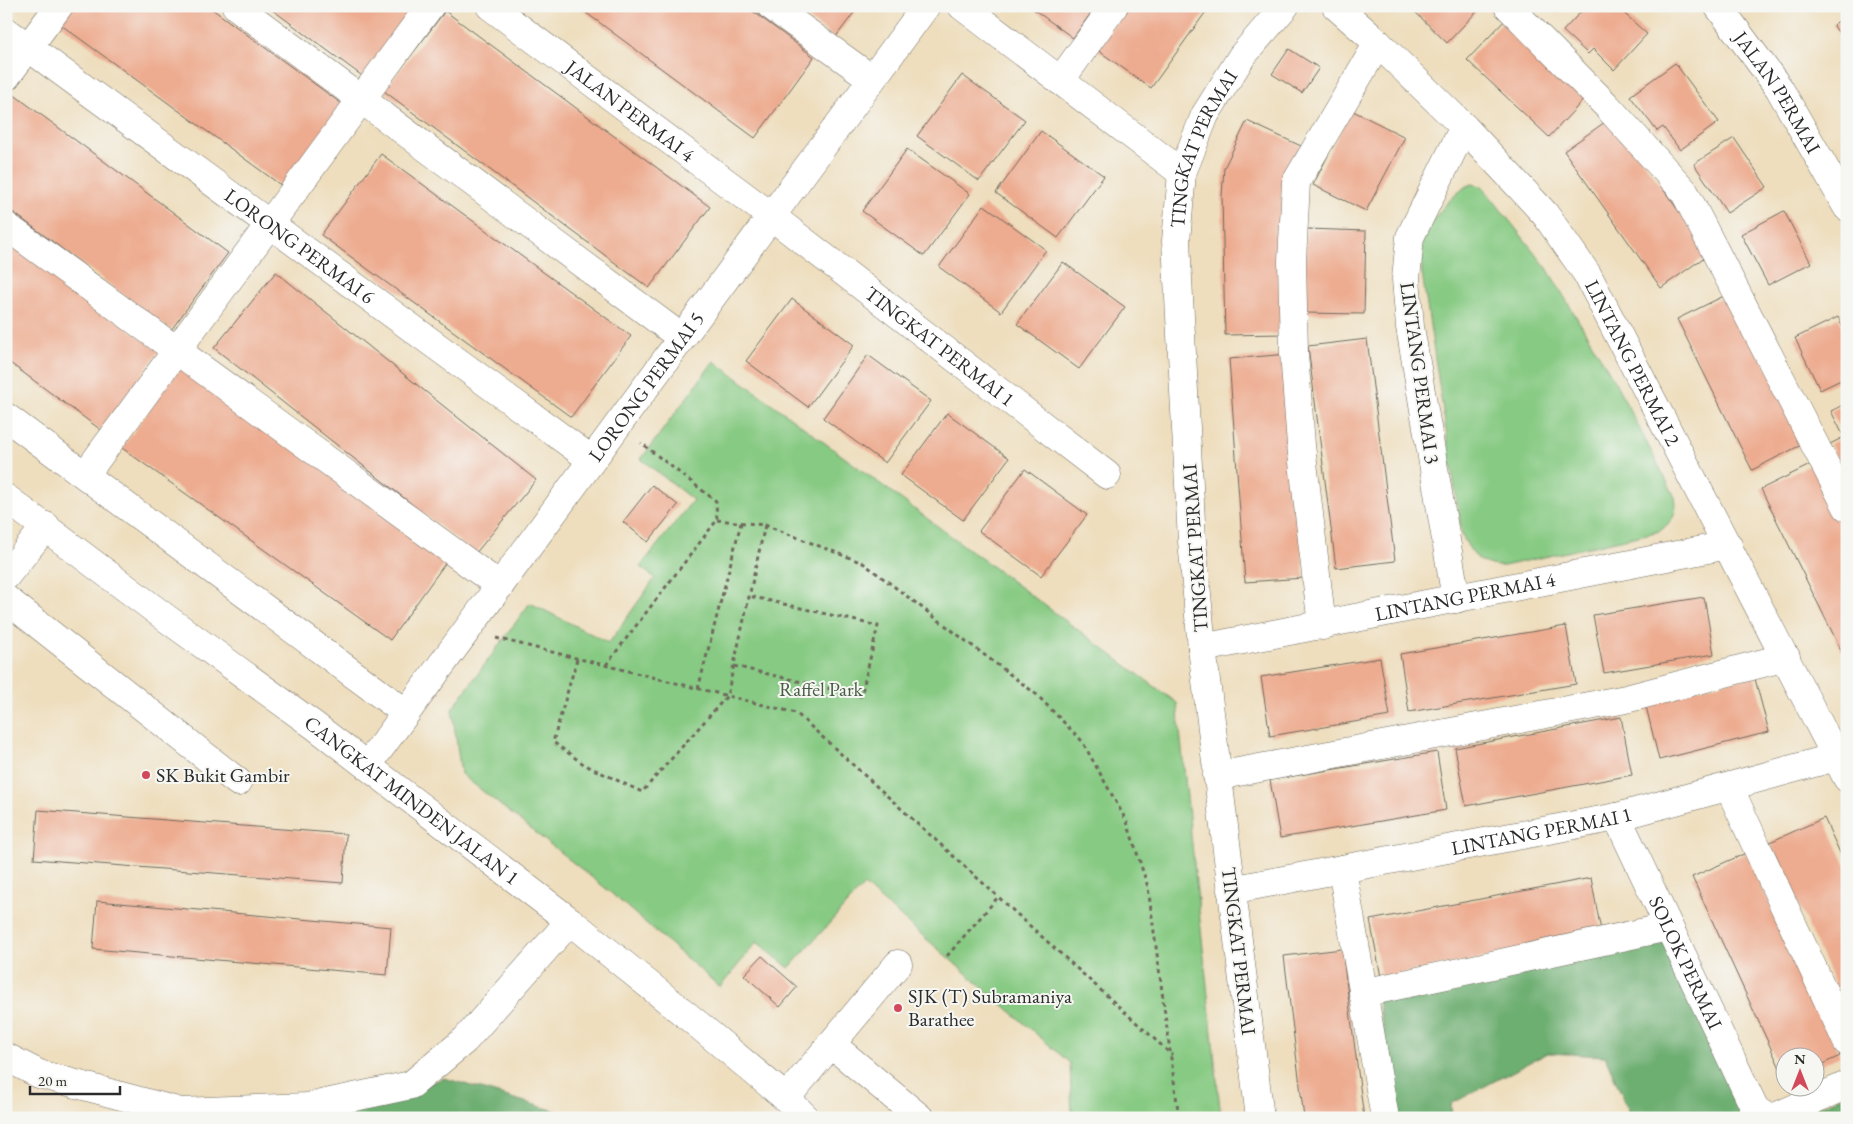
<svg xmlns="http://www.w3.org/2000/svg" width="1853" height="1124" font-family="'EB Garamond',serif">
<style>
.green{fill:#87ca83;stroke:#597a57}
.forest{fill:#6dae71;stroke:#4c6c4e}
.building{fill:#edab8f}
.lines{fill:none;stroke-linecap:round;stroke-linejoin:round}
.minor-casing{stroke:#6f6a5e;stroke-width:29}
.path{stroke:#6f6a5e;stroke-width:3;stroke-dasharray:4 4;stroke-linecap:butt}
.minor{stroke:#fff;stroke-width:28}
.poi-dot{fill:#d1495b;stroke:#f6f6f2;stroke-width:2}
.labels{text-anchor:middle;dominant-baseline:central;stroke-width:4;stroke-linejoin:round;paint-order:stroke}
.street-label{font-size:20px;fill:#2b2b2b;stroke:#f6f6f2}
.park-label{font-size:20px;fill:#475b45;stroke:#f6f6f2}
.poi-label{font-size:20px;fill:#2b2b2b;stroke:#f6f6f2;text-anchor:start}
</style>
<rect width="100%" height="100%" fill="#f6f6f2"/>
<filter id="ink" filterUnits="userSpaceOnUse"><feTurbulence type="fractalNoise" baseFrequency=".02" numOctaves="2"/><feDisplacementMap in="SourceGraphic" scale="10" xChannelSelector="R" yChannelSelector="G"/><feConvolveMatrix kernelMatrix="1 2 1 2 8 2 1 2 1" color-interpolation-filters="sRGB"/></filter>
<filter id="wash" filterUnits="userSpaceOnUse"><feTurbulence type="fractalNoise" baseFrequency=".0096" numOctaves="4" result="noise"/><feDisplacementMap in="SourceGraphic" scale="20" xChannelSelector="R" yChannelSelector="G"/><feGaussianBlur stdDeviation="1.12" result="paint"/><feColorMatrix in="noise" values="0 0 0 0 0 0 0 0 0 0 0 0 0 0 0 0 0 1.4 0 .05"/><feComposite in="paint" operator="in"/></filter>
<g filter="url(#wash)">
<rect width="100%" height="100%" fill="#eedebe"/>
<g class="green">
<path d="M1472 184 1482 186 1547 268 1614 380 1675 497C1678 514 1673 520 1660 531L1504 566C1480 567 1472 555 1462 535L1422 273C1422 265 1420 254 1421 246 1426 225 1453 191 1472 184Z"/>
<polygon points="714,361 1177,703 1221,1118 1072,1118 1070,1063 864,885 789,968 757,942 720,987 604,887 461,774 452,709 530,603 609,643 655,578 640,567 693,500 641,459"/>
</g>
<g class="forest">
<polygon points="1661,937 1744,1118 1632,1118 1605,1056 1548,1053 1451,1104 1452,1118 1398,1118 1378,1000"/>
<polygon points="444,1078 579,1118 334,1118"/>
<polygon points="1847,1094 1847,1118 1791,1118"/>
</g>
<g id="blocks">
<g class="building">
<polygon points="68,6 208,6 342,104 282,186 57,22"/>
<polygon points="267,6 419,6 365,78"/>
<polygon points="577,6 746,6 814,57 755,138"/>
<polygon points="791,6 859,6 835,38"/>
<polygon points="1029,6 1096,6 1073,38"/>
<polygon points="1128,6 1210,6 1151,88 1096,49"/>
<polygon points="1409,6 1482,6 1447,43"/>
<polygon points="1549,6 1562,6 1556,13"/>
<polygon points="1586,6 1616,6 1647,34 1614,70 1593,49 1588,54 1563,31"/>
<polygon points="445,11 710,207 649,288 384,91"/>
<polygon points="1847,15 1847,44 1833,25"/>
<polygon points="1508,17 1589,94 1549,137 1467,60"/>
<polygon points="1289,49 1319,68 1302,93 1272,74"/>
<polygon points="1675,63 1719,122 1680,150 1663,127 1657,131 1630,96"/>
<polygon points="962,75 1025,120 979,181 917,136"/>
<polygon points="13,94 228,253 171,330 6,207 6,103"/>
<polygon points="1351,110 1405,137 1366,211 1313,185"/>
<polygon points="1612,117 1709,254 1661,288 1564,151"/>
<polygon points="1247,121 1301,146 1282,194 1285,334 1225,335 1222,196 1224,168"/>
<polygon points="1041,131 1104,176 1058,238 996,193"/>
<polygon points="1734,138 1767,187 1727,213 1694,164"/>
<polygon points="907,149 970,194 924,256 862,211"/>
<polygon points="381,154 631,336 571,417 321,235"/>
<polygon points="984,205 1046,250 1001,312 939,267"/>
<polygon points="1784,211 1811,263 1768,285 1741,234"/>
<polygon points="1306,229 1366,231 1364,314 1304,313"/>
<polygon points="6,240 159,351 101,430 6,360"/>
<polygon points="1063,262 1125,307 1079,369 1017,324"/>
<polygon points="276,272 536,480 475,554 214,348"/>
<polygon points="1730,293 1805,443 1752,470 1677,319"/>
<polygon points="792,299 854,345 808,407 746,361"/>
<polygon points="1838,317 1847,335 1847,377 1820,390 1795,338"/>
<polygon points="1367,339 1395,561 1336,568 1308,346"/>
<polygon points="1289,354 1304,578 1245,582 1229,359"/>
<polygon points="868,355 931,401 885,463 823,418"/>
<polygon points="180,367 449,558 390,640 122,448"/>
<polygon points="1847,403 1847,479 1830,444 1844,437 1831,411"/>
<polygon points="947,413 1009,458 963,520 901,475"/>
<polygon points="1814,463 1847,528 1847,662 1761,489"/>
<polygon points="1025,469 1087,515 1041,576 979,531"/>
<polygon points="652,485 678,505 648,542 623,522"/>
<polygon points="1704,597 1714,654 1604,673 1593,615"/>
<polygon points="1566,626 1576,684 1409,712 1400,654"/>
<polygon points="1380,658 1390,716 1270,736 1261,677"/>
<polygon points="1754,675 1769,732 1659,760 1645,702"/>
<polygon points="1621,717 1632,775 1466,806 1455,748"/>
<polygon points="1437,752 1446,810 1280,838 1270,780"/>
<polygon points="38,810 346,834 343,883 34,859"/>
<polygon points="1824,818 1847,868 1847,1011 1770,842"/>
<polygon points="1746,853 1840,1056 1816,1067 1816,1056 1786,1056 1786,1081 1692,877"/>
<polygon points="1591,878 1602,936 1381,977 1370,920"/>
<polygon points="97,901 391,927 387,975 93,949"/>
<polygon points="1342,949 1364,1118 1304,1118 1284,956"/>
<polygon points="762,956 797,987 780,1007 744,975"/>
</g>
</g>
</g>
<g filter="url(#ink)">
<use href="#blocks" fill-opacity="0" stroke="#6f6a5e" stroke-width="1"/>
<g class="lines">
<g class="minor-casing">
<g id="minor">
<polyline points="236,6 682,338"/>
<path id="s1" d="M490 6 771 216 1107 475"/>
<polyline points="771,6 872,79"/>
<polyline points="962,6 1182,173"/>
<path id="s2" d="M1336 6 1378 43 1464 127 1545 214 1587 274 1847 778"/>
<polyline points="1508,6 1607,106 1684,191 1847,507"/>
<path id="s3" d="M1718 6 1779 88 1847 207"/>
<path id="s4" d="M6 31 592 460"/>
<polyline points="6,77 59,6"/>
<polyline points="1060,81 1114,6"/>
<polyline points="6,226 500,586"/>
<polyline points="6,417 406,713"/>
<polyline points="85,475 430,6"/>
<path id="s5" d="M6 498 166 618 315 726 570 921 701 1027 786 1098 806 1118"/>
<polyline points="6,576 46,526"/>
<polyline points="6,599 238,782"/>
<polyline points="1456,599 1410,327 1406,279 1410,237 1464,127"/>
<polyline points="1322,626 1301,445 1294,353 1292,261 1296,182 1378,43"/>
<path id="s6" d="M1202 648 1728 545"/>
<path id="s7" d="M367 766 926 6"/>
<polyline points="1217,776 1626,699 1786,657"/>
<polyline points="1729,787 1847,1042"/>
<path id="s8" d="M1617 817 1755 1109 1763 1115 1775 1117 1847 1085"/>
<polyline points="1342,869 1385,1118"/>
<path id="s9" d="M1231 890 1617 817 1836 757 1847 752"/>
<polyline points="1363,993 1668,927"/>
<polyline points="831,1044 920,1118"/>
<polyline points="6,1057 39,1074 181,1112 307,1107 411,1085 465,1040 570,921"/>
<polyline points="786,1098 898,964"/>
<path id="s10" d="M1260 1118 1202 648 1192 541 1176 241 1182 173 1205 115 1242 56 1285 6"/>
</g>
</g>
<g class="path">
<polyline points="717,520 765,525 863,563 1036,694 1082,741 1127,822 1148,887 1179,1118"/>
<polyline points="496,638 796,713 1172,1055"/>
<polyline points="577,659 553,742 585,765 642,792 727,696 765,525"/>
<polyline points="606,665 717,520 716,501 641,443"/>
<polyline points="734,666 861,696 878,626 749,596"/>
<polyline points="698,689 741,523"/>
<polyline points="947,956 999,896"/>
</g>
<use href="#minor" class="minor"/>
</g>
</g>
<g class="poi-dot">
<circle cx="146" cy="775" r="5"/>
<circle cx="898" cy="1008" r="5"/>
</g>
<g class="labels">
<g class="street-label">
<text stroke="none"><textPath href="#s3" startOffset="105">JALAN PERMAI</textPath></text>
<text stroke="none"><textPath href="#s1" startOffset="175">JALAN PERMAI 4</textPath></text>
<text stroke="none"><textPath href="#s10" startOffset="979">TINGKAT PERMAI</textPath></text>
<text stroke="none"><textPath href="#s4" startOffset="364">LORONG PERMAI 6</textPath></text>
<text stroke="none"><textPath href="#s1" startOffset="564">TINGKAT PERMAI 1</textPath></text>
<text stroke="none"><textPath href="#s2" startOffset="468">LINTANG PERMAI 2</textPath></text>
<text transform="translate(1420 373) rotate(82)">LINTANG PERMAI 3</text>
<text stroke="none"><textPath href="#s7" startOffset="471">LORONG PERMAI 5</textPath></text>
<text transform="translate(1195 548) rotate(-94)">TINGKAT PERMAI</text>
<text stroke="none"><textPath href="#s6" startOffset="268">LINTANG PERMAI 4</textPath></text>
<text stroke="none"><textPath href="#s5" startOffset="506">CANGKAT MINDEN JALAN 1</textPath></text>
<text stroke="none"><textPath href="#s9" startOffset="316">LINTANG PERMAI 1</textPath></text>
<text transform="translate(1239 951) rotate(83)">TINGKAT PERMAI</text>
<text stroke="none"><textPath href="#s8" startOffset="161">SOLOK PERMAI</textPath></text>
</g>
<g class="park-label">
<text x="821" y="689">Raffel Park</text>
</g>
<g class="poi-label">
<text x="156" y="775">SK Bukit Gambir</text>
<text x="908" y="996">SJK (T) Subramaniya<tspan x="908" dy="23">Barathee</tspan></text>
</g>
</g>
<rect width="1853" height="1124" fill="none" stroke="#f6f6f2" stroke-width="25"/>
<g transform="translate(1800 1072)"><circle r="24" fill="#f6f6f2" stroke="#a5a5a2"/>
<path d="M0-4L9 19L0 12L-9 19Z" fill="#d1495b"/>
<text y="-8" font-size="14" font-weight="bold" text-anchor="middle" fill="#2b2b2b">N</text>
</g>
<path d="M30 1086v8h90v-8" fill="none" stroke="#2b2b2b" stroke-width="2.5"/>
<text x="38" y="1086" font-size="15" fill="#2b2b2b" stroke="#f6f6f2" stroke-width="4" paint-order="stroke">20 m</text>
</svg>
